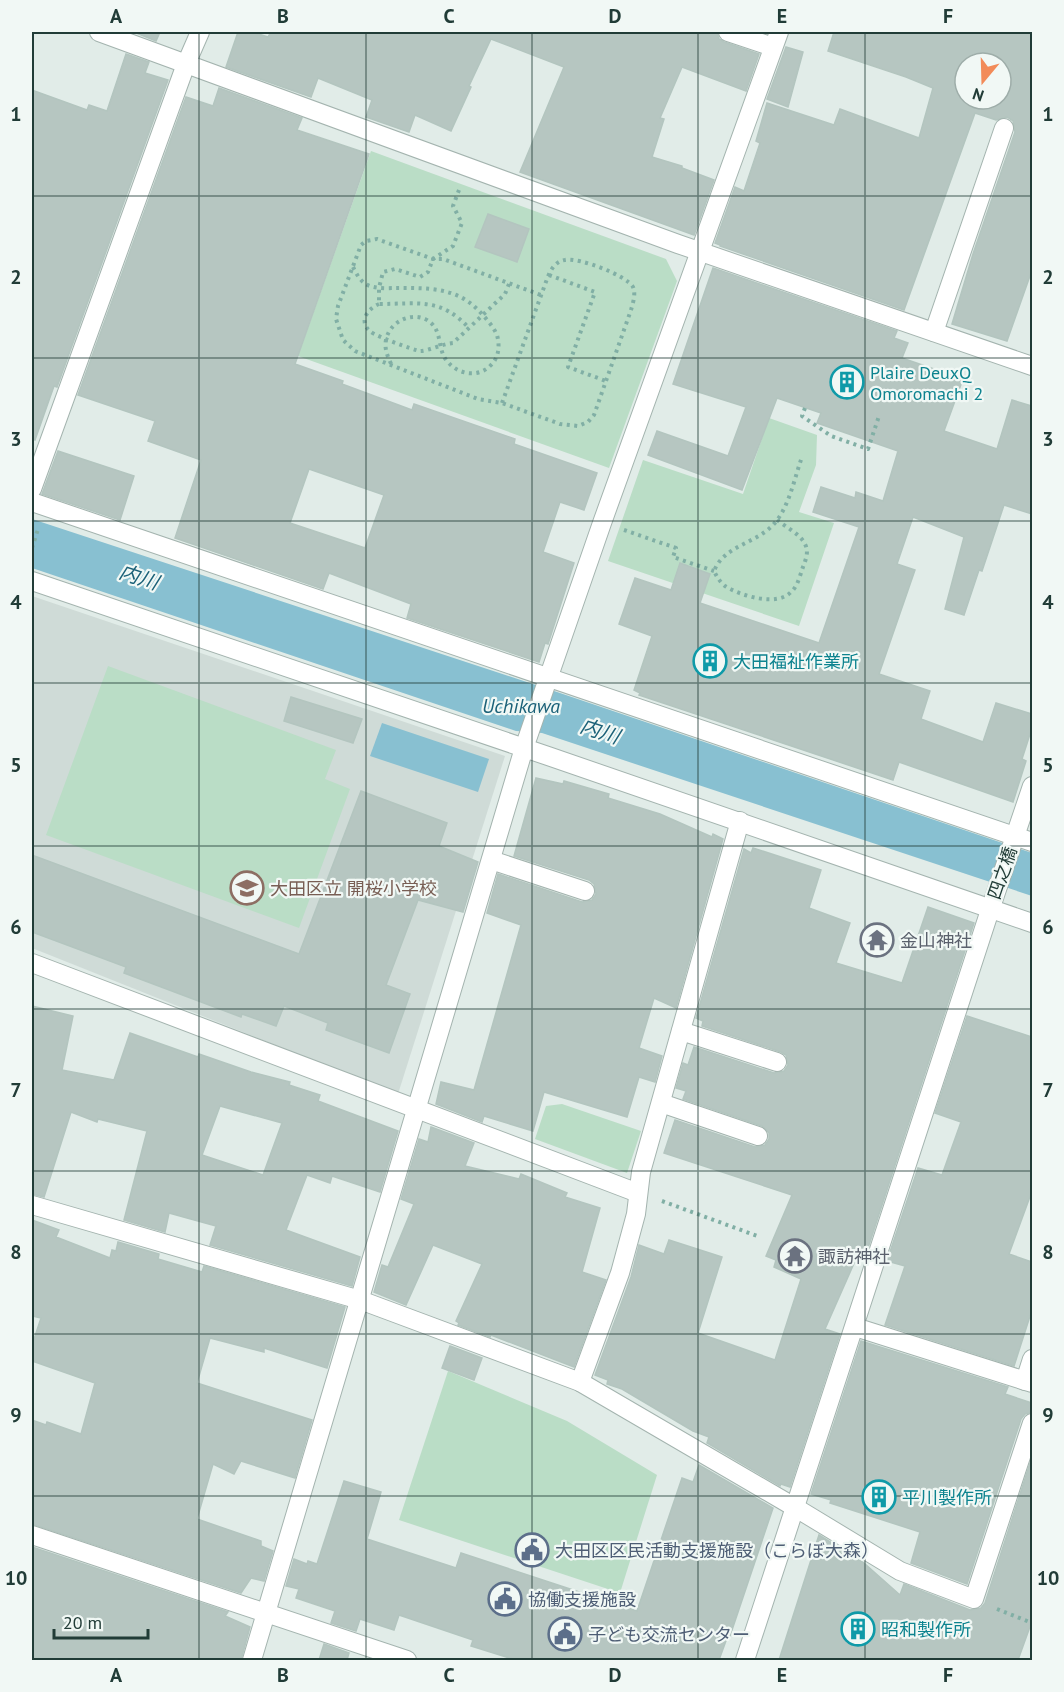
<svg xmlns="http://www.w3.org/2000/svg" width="1064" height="1692" font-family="'PT Sans','Noto Sans JP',sans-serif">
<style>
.built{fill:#cfdbd7}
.green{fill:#baddc6}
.water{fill:#88c0d1}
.building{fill:#b6c6c1;stroke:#b3c5bf;stroke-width:1.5;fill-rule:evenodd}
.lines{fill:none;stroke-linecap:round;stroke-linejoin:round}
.service-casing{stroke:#a4b4af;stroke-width:20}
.minor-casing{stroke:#a4b4af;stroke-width:20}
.tertiary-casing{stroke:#a4b4af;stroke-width:20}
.path{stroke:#81afa5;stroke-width:4;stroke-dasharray:3 4.5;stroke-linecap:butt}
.service{stroke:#fff;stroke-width:18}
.minor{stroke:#fff;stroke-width:18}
.tertiary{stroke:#fff;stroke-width:18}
.grid{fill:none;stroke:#213c37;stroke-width:1.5;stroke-opacity:0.55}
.labels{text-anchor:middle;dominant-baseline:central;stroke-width:4.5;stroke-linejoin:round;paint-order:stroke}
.culture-label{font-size:18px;fill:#0d838f;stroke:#f1f8f5;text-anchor:start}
.street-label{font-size:18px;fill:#213c37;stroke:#f1f8f5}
.education-label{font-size:18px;fill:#785e54;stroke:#f1f8f5;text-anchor:start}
.worship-label{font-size:18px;fill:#5b616d;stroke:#f1f8f5;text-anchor:start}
.service-label{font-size:18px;fill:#4e5e75;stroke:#f1f8f5;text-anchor:start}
.water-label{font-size:20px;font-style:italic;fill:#1b6178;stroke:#f1f8f5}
.neatline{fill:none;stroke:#213c37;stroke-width:2}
.grid-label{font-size:20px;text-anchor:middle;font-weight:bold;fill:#213c37}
</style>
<rect width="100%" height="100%" fill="#e1ece8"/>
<polygon class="built" points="32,596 505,756 398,1094 32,948"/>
<g class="green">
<polygon points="371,151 666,259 677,281 609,468 298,356"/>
<polygon points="769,418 817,435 816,465 799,512 834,523 799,626 608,561 643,460 743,494"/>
<polygon points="108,666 336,750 325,779 350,789 299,928 46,835"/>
<polygon points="562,1104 641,1131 627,1173 535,1139 546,1106"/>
<polygon points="448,1371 567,1421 657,1475 620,1593 399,1520"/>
</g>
<g class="water">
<polygon points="32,519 557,692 1032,853 1032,896 542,733 516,731 32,568"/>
<polygon points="382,723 489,759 478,792 370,756"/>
</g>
<g class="building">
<polygon points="134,32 160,32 156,41"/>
<polygon points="238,32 252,32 268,37 271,32 717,32 719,39 724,42 759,54 746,91 682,67 660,118 664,119 652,157 682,166 682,168 714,180 694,235 520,172 564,67 491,39 469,86 471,87 451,131 415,115 409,132 366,117 372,100 318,78 311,97 226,67"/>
<path d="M834 32H1032V270L1007 341 952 324 973 254 1015 132 1013 121 1007 117 996 120 975 113 904 310 720 246V245L715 243 735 187 744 191 760 143 756 141 767 103 834 125 840 109 919 138 933 88 906 77 828 51ZM965 63H1001V99H965Z"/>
<polygon points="786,47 803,52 788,107 767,99"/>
<polygon points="126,54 149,62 145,73 168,80 57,387 54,386 35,440 32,439 32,90 87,110 89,105 107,111"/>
<path d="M219 88 302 118 297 130 369 154 295 364 343 381 342 384 412 410 414 404 515 439 514 444 597 473 584 510 560 502 543 552 574 563 548 644 545 643 539 662 407 618 411 604 329 573 323 589 175 538 201 460 148 441 155 421 78 395 186 97 213 106ZM309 469 384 495 365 548 290 523Z"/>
<polygon points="488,214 529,229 517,262 475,247"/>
<polygon points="713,268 897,331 894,338 908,343 902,358 963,379 944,431 997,449 1012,400 1032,406 1032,514 1004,505 982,571 979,570 964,615 945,609 964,537 913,517 897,564 915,570 879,674 930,691 921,719 983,742 996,703 1032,714 1032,728 1022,759 1026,761 1013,802 899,762 893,780 639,695 640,693 634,690 652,636 619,624 635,578 671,590 680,563 710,574 700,603 819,643 859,527 813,512 821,487 855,498 856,492 883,501 898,451 817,423 821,413 777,398 742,490 648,455 657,431 728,456 746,407 673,384"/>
<polygon points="58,451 134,476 120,520 42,494"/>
<polygon points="291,697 362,719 353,743 284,721"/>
<polygon points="536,778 563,784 564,781 609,794 608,798 660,814 712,837 713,834 723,839 676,1008 654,998 639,1048 662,1056 655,1082 639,1077 627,1117 544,1092 533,1131 484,1116 482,1122 436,1104 441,1082 474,1090 521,925 487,913 498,874 582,902 592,900 596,894 594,884 589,880 514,856"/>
<polygon points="361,791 447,823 439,846 478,862 463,912 418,900 386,985 410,994 389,1053 326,1030 328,1023 284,1006 276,1026 242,1014 241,1017 124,973 126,967 32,932 32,855 299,954"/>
<polygon points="753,848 821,870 809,908 850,923 836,963 902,983 928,907 974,923 866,1254 859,1252 825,1329 840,1334 790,1487 781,1484 780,1486 707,1443 709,1437 693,1431 622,1389 607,1384 608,1380 595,1375 631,1277 639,1245 664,1254 669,1240 722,1257 698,1333 775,1360 801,1279 774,1267 776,1260 766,1256 792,1195 664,1153 675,1120 755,1147 765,1145 769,1139 769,1133 762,1126 683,1099 686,1091 676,1088 683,1063 688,1065 694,1047 774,1073 784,1071 788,1065 786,1055 781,1052 702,1026 703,1021 696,1018 744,849 751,853"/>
<path d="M32 1006 73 1016 62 1070 114 1080 130 1033 198 1057 199 1054 251 1072 290 1082 289 1085 320 1095 318 1101 398 1131 380 1192 332 1176 330 1183 307 1175 286 1230 360 1257 352 1286 210 1245 216 1226 169 1213 165 1232 124 1220 147 1131 98 1119 97 1122 71 1112 44 1197 32 1194ZM220 1106 282 1123 263 1175 202 1155Z"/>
<polygon points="967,1016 1032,1037 1032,1191 1009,1254 1032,1262 1032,1310 1014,1366 885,1325 905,1266 887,1261 918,1168 942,1175 961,1122 935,1113"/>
<polygon points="431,1127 474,1143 465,1166 519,1179 521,1174 567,1193 565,1197 600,1208 582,1272 606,1280 574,1367 491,1335 490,1337 458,1325 459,1323 456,1321 482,1264 433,1245 406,1305 374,1292 382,1265 388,1267 414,1204 401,1199 419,1139 428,1142"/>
<polygon points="32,1220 59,1230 56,1237 110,1258 112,1250 116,1251 118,1242 159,1254 158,1259 202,1272 204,1266 345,1307 327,1368 264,1348 264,1352 210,1338 197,1383 312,1420 295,1478 241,1461 234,1474 213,1464 197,1519 261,1541 261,1546 273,1551 264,1581 251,1578 241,1593 32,1524 32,1420 46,1425 47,1422 81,1434 95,1383 32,1361 32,1345 41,1318 32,1316"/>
<polygon points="861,1341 1008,1387 1005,1394 1032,1403 1032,1412 1025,1414 1021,1419 967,1584 911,1563 920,1532 830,1503 831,1500 811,1494"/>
<polygon points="450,1346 482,1358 474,1380 442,1368"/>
<polygon points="1032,1457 1032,1621 1018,1660 779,1660 819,1535 864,1563 900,1595 904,1584 970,1610 981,1608 985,1603"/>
<polygon points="699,1465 773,1508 729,1639 727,1638 719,1660 516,1660 471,1646 473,1640 399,1615 394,1630 360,1619 356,1631 331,1623 335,1611 296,1598 299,1589 286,1586 294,1559 307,1564 308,1561 317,1564 344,1481 381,1492 367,1539 456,1568 461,1553 637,1611 682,1478 693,1482"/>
<polygon points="32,1547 228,1612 225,1616 250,1627 241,1660 32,1660"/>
<polygon points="324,1644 349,1653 347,1660 319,1660"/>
</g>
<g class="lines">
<g class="service-casing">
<g id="service">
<polyline points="728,32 773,47"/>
<polyline points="934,332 1004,128"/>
<polyline points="491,860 585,891"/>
<polyline points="681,1031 777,1062"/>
<polyline points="661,1103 758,1136"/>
<polyline points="1025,1381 1032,1359"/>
<polyline points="796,1508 900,1571 974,1599 1032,1423"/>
</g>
</g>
<g class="minor-casing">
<g id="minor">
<polyline points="32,489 186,64 200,32"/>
<polyline points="32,502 1032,842"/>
<polyline points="32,581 548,756 1032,923"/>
<polyline points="32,963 638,1193"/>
<polyline points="32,1205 360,1300 580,1382 796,1508"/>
<polyline points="855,1327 1032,1383"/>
<polyline points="580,1382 620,1273 636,1214 641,1172 740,821"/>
<polyline points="32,1535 407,1660"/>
<polyline points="252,1660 524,748 602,523 779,32"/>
<polyline points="745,1660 990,910 1032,786"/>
</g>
</g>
<g class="tertiary-casing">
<polyline id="tertiary" points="99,32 678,244 1032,366"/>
</g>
<g class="path">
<path d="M459 190 453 206 462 223 453 246 433 259 428 272 420 277 395 269 383 272 379 288V304C418 304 440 297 469 328"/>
<path d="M353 267C357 275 361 283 370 286 379 289 389 288 397 288 426 288 456 287 478 310 485 317 493 326 497 335 500 346 499 357 491 365 479 378 458 375 447 361 436 348 444 328 425 319 409 312 389 323 386 340 384 349 388 357 392 366"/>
<polyline points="549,275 595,292 568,367 606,381"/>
<path d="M379 304C367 309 358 322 371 332 376 336 413 350 420 351 428 351 442 344 453 343L505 294 509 284"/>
<path d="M502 403 547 279C550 271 555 261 565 260 578 257 626 275 633 287 636 294 633 303 631 310L594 415 588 422 578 426 560 424 502 403 478 399 355 351 343 340 336 319 338 306 361 245 366 241 377 239 433 259H443L541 295"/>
<polyline points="805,408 802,416 831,436 868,449 879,416"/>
<path d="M777 520C786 527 800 534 805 544 809 552 806 559 803 567 800 575 798 586 791 592 777 607 741 596 725 586 720 582 717 577 714 571 724 546 754 544 772 526 789 509 794 479 802 457"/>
<polyline points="624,530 676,548 673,557 714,571"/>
<polyline points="32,548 38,529"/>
<polyline points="662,1201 760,1237"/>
<polyline points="997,1609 1032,1623"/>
</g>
<use href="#service" class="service"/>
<use href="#minor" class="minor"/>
<use href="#tertiary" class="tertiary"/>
</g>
<path class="grid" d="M199 32V1660M366 32V1660M532 32V1660M698 32V1660M865 32V1660M32 196H1032M32 358H1032M32 521H1032M32 683H1032M32 846H1032M32 1009H1032M32 1171H1032M32 1334H1032M32 1496H1032"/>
<defs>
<g id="building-ring" transform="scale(1.725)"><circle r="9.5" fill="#f1f8f5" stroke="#0f9aa8" stroke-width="1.5"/><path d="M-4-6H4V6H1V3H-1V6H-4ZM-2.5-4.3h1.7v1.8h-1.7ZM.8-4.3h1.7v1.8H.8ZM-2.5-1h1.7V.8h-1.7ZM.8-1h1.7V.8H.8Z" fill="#0f9aa8"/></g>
<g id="school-ring" transform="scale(1.725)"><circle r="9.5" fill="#f1f8f5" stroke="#8d6e63" stroke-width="1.5"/><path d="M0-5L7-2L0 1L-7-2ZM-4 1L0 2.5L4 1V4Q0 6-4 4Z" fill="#8d6e63"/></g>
<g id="temple-ring" transform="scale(1.725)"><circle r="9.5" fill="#f1f8f5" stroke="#6b7280" stroke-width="1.5"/><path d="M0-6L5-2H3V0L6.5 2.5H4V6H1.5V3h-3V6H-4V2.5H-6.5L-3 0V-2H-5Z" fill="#6b7280"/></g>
<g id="civic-ring" transform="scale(1.725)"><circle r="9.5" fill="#f1f8f5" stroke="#5c6f8a" stroke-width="1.5"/><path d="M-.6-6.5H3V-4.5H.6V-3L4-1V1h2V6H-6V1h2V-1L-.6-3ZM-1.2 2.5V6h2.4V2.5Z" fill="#5c6f8a"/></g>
</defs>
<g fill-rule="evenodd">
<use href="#building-ring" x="847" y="382"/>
<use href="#building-ring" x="710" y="661"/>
<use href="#school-ring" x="247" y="888"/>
<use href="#temple-ring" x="877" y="940"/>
<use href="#temple-ring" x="795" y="1256"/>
<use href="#building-ring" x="879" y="1497"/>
<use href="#civic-ring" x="532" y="1550"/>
<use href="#civic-ring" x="505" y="1599"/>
<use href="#building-ring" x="858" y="1629"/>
<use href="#civic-ring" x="565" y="1634"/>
</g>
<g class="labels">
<g class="culture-label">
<text x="870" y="372">Plaire DeuxQ<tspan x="870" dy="21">Omoromachi 2</tspan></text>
<text x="733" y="661">大田福祉作業所</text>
<text x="902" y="1497">平川製作所</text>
<text x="881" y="1629">昭和製作所</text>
</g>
<g class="street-label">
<text transform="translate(1002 873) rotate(-71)">四之橋</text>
</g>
<g class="education-label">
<text x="270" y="888">大田区立 開桜小学校</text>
</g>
<g class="worship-label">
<text x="900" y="940">金山神社</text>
<text x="818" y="1256">諏訪神社</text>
</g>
<g class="service-label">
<text x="555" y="1550">大田区区民活動支援施設（こらぼ大森）</text>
<text x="528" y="1599">協働支援施設</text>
<text x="588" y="1634">子ども交流センター</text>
</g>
<g class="water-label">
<text transform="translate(139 577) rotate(18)">内川</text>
<text x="521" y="706">Uchikawa</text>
<text transform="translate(600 731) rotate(18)">内川</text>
</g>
</g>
<rect width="1064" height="1692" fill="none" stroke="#f1f8f5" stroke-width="66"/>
<g transform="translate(983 81) rotate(199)"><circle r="28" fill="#f1f8f5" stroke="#9eada9" stroke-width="1.5"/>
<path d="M0-4.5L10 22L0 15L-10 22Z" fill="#f28b59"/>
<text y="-9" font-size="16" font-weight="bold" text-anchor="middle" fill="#213c37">N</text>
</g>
<path d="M54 1629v9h94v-9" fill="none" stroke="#213c37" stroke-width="3"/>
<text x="63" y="1629" font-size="18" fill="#213c37" stroke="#f1f8f5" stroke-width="4.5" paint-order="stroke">20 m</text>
<rect x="33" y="33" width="998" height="1626" class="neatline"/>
<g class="grid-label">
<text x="116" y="23">A</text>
<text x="283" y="23">B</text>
<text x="449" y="23">C</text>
<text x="615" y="23">D</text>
<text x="782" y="23">E</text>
<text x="948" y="23">F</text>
<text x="16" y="121">1</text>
<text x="1048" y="121">1</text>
<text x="16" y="284">2</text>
<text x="1048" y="284">2</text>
<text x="16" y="446">3</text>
<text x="1048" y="446">3</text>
<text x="16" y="609">4</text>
<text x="1048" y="609">4</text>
<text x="16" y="772">5</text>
<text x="1048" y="772">5</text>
<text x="16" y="934">6</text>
<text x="1048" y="934">6</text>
<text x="16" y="1097">7</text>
<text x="1048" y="1097">7</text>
<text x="16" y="1259">8</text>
<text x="1048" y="1259">8</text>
<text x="16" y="1422">9</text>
<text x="1048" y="1422">9</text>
<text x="16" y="1585">10</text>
<text x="1048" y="1585">10</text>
<text x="116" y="1682">A</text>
<text x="283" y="1682">B</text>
<text x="449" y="1682">C</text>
<text x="615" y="1682">D</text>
<text x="782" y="1682">E</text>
<text x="948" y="1682">F</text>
</g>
</svg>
